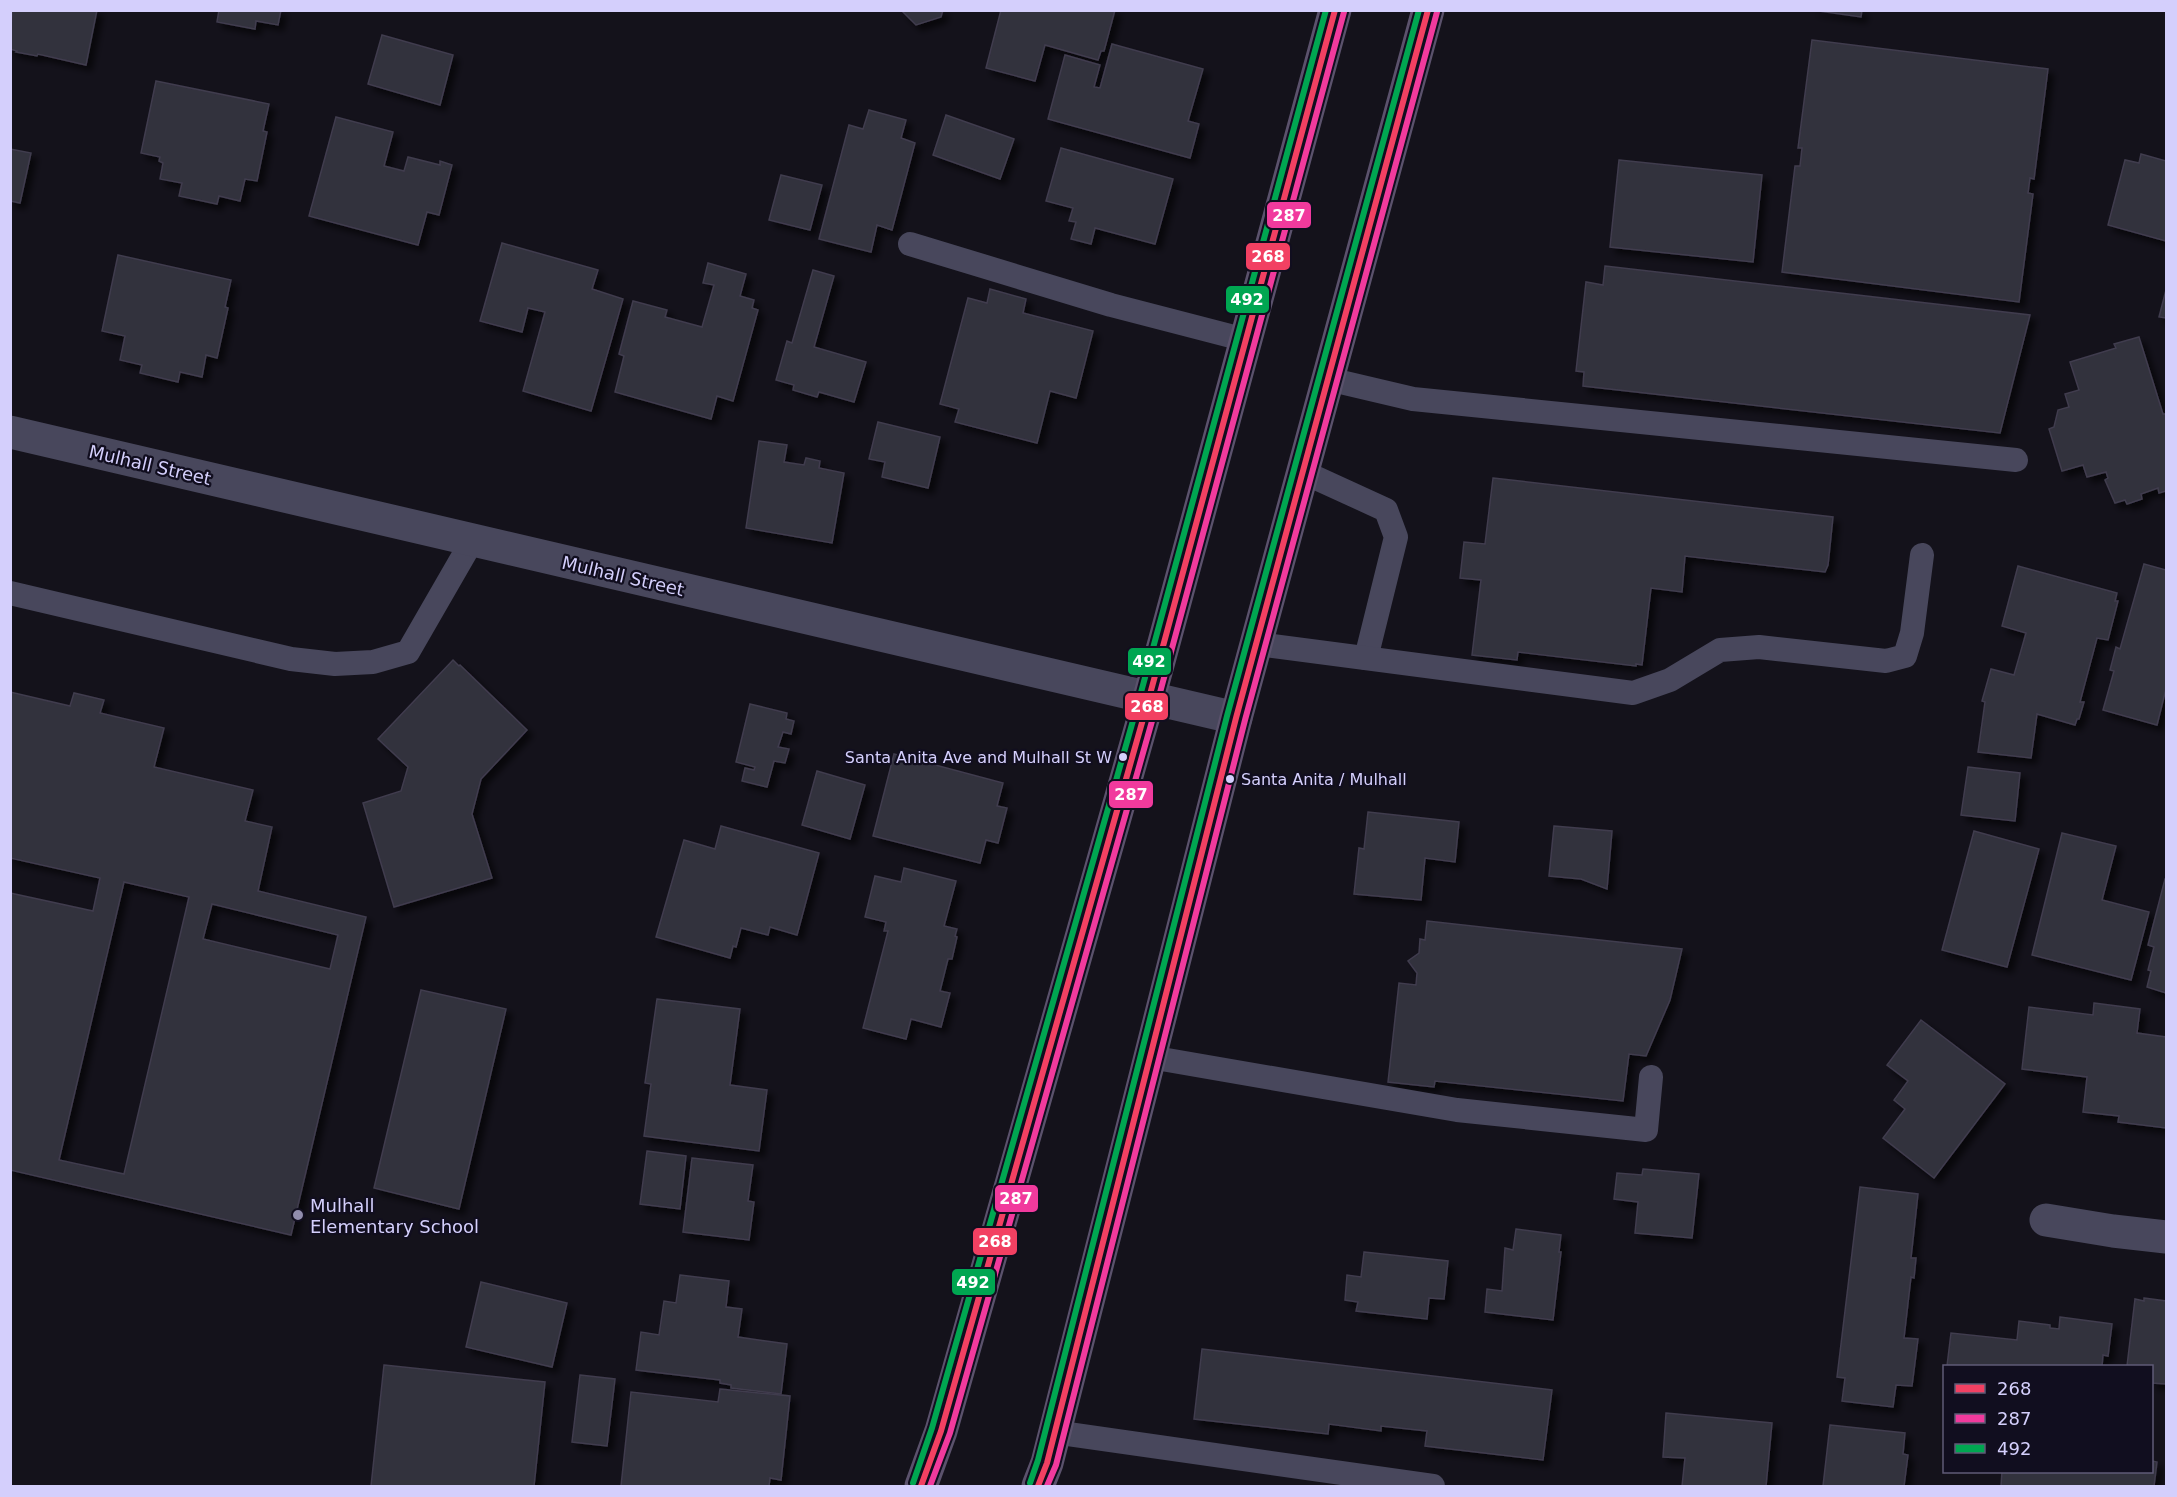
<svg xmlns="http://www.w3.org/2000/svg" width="2177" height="1497" font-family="'DejaVu Sans',sans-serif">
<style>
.building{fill:#32303d;stroke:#403c4e;stroke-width:1.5;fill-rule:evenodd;filter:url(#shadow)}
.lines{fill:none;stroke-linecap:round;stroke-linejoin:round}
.lane{stroke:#48475c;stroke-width:24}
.street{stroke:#48475c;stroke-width:33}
.primary{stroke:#5b526c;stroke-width:33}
.bus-1-casing{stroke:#110e1f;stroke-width:10}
.bus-2-casing{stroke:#110e1f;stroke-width:10}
.bus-3-casing{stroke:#110e1f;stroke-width:10}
.bus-1{stroke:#f24062;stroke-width:6}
.bus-2{stroke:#f13a9d;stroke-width:6}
.bus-3{stroke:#00a651;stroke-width:6}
.bus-dot{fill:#d4cffc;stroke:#110e1f;stroke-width:2}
.poi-dot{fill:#918dad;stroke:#110e1f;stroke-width:2}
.labels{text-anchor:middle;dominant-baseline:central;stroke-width:4.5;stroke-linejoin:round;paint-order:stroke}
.bus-label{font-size:16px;fill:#d4cffc;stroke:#110e1f;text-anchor:end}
.street-label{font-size:18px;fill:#d4cffc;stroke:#110e1f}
.poi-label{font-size:18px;fill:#d4cffc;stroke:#110e1f;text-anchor:start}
.line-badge{stroke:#110e1f;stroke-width:2}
.badge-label{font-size:16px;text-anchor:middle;font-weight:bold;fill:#fff}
</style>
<defs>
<filter id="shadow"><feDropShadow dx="5.5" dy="5.5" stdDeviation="3" flood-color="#0009"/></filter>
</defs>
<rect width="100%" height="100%" fill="#14121b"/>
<g class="building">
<polygon points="12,10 97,10 86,65 38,54 37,56 16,52 17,51 10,49"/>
<polygon points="219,10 281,10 278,25 256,21 255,29 217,22"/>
<polygon points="901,10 943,10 941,17 916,25"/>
<polygon points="1001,10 1115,10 1104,51 1101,51 1098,60 1045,45 1035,81 986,68"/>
<polygon points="1812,10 1862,10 1861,17"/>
<polygon points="382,35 453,55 440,105 368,84"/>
<polygon points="1812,40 2048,69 2034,179 2030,178 2028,193 2033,194 2019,302 1782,272 1795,166 1800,166 1802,148 1798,148"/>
<polygon points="1112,44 1203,69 1188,121 1199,124 1190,158 1048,119 1065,55 1100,65 1094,87 1100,88"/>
<polygon points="156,81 269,104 263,131 267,132 257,181 245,179 240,201 219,196 217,204 179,196 182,183 160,179 163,163 159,161 160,157 141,153"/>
<polygon points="869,110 906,120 901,138 915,143 892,230 877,225 871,252 819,239 849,125 863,129"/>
<polygon points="946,115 1014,139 1000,179 933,155"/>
<polygon points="336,117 393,132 384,166 404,171 408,157 440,165 440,161 452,165 439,215 427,212 418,245 309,216"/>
<polygon points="1061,148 1173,179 1155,244 1095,228 1091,244 1071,239 1076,222 1069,221 1073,208 1046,201"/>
<polygon points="10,149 31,153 20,203 10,201"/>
<polygon points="2141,154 2166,161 2166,241 2108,225 2125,160 2139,163"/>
<polygon points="1619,160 1762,175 1753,262 1610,247"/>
<polygon points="781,175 822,185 810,230 769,220"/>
<polygon points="502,243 598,270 592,289 623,299 591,411 523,391 545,312 528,308 522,332 480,321"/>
<polygon points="118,255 231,280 225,307 228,308 217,358 206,355 202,377 180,372 178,382 140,373 142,365 120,360 125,336 102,331"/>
<polygon points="708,263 746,274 740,296 754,300 752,308 758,310 733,401 717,396 711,419 615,392 624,356 619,354 633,301 667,310 665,317 702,327 714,285 703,283"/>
<polygon points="1605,266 2030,315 2000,433 1583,386 1584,372 1576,371 1586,282 1603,285"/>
<polygon points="813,270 834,276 814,347 866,362 854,402 819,392 817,397 793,390 794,385 776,380 787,341 792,343"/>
<polygon points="990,289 1026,299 1023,313 1093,331 1076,398 1050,391 1037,443 955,422 959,409 940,404 968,298 987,303"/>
<polygon points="2166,290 2166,318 2159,317"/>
<polygon points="2139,337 2163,414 2166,414 2166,491 2159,493 2158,488 2141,494 2142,499 2127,504 2125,500 2115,503 2105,480 2108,478 2106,472 2087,477 2083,465 2062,471 2049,429 2054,427 2058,410 2069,407 2065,394 2079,390 2070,362 2116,348 2114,344"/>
<polygon points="878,422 940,437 928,488 882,477 885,462 869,459"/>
<polygon points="759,441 787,445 784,462 804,465 806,458 820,461 819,468 844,473 832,543 746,528"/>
<polygon points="1493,478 1833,517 1828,565 1825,572 1685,556 1682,592 1651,588 1642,665 1636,664 1636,666 1518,652 1517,660 1472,655 1481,580 1460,578 1464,542 1485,544"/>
<polygon points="2144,564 2166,570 2166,689 2157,725 2103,710 2114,671 2110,670 2116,647 2120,649"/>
<polygon points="2018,566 2117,593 2115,601 2118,601 2108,640 2097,638 2080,702 2084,702 2079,719 2077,719 2075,725 2037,714 2031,758 1978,752 1985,702 1982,701 1991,669 2014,675 2026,633 2002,626"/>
<polygon points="453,660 459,666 460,665 527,730 481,779 472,814 492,878 394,907 363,803 401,791 408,767 378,739"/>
<path d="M10 692 70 706 74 693 104 700 100 713 164 728 154 767 253 790 245 821 272 827 258 891 366 917 291 1235 10 1170V893L93 911 100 878 10 858ZM124 882 189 897 124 1174 59 1160ZM212 904 338 935 330 969 203 939Z"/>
<polygon points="750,704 787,713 786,719 794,721 791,734 783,732 778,747 789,749 785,763 774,761 767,787 742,781 745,768 754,770 755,767 736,762"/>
<polygon points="894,754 1003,783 997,806 1007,808 998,843 986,840 980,863 873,836"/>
<polygon points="1968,767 2020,773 2015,821 1961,815"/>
<polygon points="817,771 865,785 850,839 802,825"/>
<polygon points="1368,812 1459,822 1455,862 1425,858 1421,900 1354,894 1359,848 1364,849"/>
<polygon points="721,826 819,853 797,935 770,927 768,935 741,928 736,947 733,946 730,958 656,937 684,840 715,849"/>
<polygon points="1554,826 1612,831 1607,889 1581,879 1549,876"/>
<polygon points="1974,831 2039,849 2007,967 1942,950"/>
<polygon points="2062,833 2116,846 2102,900 2149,912 2131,980 2032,955"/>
<polygon points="904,868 956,881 944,926 957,929 955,936 957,937 952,959 948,959 940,991 950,993 941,1027 911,1019 906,1039 863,1028 888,931 884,931 886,922 865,917 875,876 901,882"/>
<polygon points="2165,879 2166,879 2166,993 2147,987 2151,971 2148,970 2154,947 2148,945"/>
<polygon points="1427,921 1682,949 1670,1000 1646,1056 1629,1054 1623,1101 1435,1081 1434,1087 1388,1082 1399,983 1416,985 1417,973 1408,961 1419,953 1420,939 1425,940"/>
<polygon points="421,990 506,1009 459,1209 374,1188"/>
<polygon points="657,999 740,1009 730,1085 767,1090 759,1151 644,1136 651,1084 645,1083"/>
<polygon points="2094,1003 2140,1009 2137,1033 2166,1037 2166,1128 2118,1122 2119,1116 2083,1112 2087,1077 2022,1069 2029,1007 2093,1015"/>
<polygon points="1921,1020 2005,1084 1934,1178 1883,1138 1905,1109 1894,1100 1908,1081 1887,1065"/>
<polygon points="647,1151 686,1156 680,1209 640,1204"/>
<polygon points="692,1158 753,1165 748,1201 754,1202 749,1240 683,1232"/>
<polygon points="1643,1169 1699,1174 1692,1238 1635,1233 1638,1202 1614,1199 1617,1173 1642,1175"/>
<polygon points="1860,1187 1918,1194 1911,1258 1916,1258 1914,1278 1911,1277 1904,1338 1918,1339 1912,1386 1896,1385 1893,1407 1842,1401 1845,1378 1837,1377"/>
<polygon points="1516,1229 1561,1235 1559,1252 1561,1252 1553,1320 1485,1312 1487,1289 1502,1291 1505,1248 1513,1250"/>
<polygon points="1364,1252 1448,1261 1444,1299 1429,1298 1427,1319 1356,1311 1358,1302 1345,1300 1347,1275 1361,1277"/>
<polygon points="680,1275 729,1281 726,1307 742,1309 738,1337 787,1344 781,1394 731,1388 731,1385 720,1383 720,1380 636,1370 641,1332 659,1335 664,1301 676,1303"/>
<polygon points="481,1282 567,1303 552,1367 466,1347"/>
<polygon points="2144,1298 2166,1301 2166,1384 2152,1383 2152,1366 2127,1366 2135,1299 2144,1301"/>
<polygon points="2060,1317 2112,1324 2108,1356 2103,1355 2102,1366 1947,1366 1951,1333 2017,1340 2019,1321 2050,1325 2050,1328 2059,1329"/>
<polygon points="1202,1349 1552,1390 1543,1460 1425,1446 1427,1431 1381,1426 1381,1431 1329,1424 1328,1434 1194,1419"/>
<polygon points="384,1365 545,1382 534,1486 371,1486"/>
<polygon points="580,1375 615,1379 607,1446 572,1442"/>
<polygon points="720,1389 790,1396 781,1480 770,1478 769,1486 621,1486 631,1392 718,1402"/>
<polygon points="1666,1413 1772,1423 1766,1486 1682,1486 1685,1458 1663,1457"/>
<polygon points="1830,1425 1905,1433 1903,1454 1908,1455 1904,1486 1823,1486"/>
<polygon points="2152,1461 2157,1462 2154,1486 2001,1486 2002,1472 2152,1472"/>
</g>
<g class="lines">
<g class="lane">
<polyline points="910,244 1111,305 1246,340"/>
<polyline points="1328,379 1413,399 2016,460"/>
<polyline points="1303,472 1386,510 1396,537 1366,658"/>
<polyline points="10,593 291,659 335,664 373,662 408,652 472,541"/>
<polyline points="1257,644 1633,693 1670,680 1720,650 1759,647 1886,661 1905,656 1912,633 1922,555"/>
<polyline points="1150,1057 1457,1110 1646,1130 1651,1077"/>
<polyline points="1054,1432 1433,1486"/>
</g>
<g class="street">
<polyline points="10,432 1236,718"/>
<polyline points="2046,1220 2113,1231 2166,1237"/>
</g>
<g class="primary">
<polyline points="921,1486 941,1431 1149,698 1335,10"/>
<polyline points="1038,1486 1047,1463 1236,718 1428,10"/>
</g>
<g class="bus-1-casing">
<g id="bus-1">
<polyline points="921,1486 941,1431 1149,698 1335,10"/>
<polyline points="1038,1486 1047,1463 1236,718 1428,10"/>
</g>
</g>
<g class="bus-2-casing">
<g id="bus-2">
<polyline points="930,1486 950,1433 1158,700 1344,12"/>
<polyline points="1047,1486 1056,1465 1245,720 1437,12"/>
</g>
</g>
<g class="bus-3-casing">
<g id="bus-3">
<polyline points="913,1483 932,1428 1140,696 1326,10"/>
<polyline points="1030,1483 1038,1460 1227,716 1419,10"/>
</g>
</g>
<use href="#bus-1" class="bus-1"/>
<use href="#bus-2" class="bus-2"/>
<use href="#bus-3" class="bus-3"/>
</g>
<g class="bus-dot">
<circle cx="1123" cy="757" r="5"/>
<circle cx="1230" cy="779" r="5"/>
</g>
<circle class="poi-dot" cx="298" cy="1215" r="6"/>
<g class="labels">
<g class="bus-label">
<text x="1112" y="757">Santa Anita Ave and Mulhall St W</text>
<text x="1241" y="779" text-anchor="start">Santa Anita / Mulhall</text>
</g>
<g class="street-label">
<text transform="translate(150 465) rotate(13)">Mulhall Street</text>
<text transform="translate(623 576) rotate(13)">Mulhall Street</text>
</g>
<g class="poi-label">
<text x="310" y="1205">Mulhall<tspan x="310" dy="21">Elementary School</tspan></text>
</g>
</g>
<g class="line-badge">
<rect x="1266" y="201" width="46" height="28" rx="6" fill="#f13a9d"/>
<rect x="1245" y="242" width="46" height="29" rx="6" fill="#f24062"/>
<rect x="1225" y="285" width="45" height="29" rx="6" fill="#00a651"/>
<rect x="1127" y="647" width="45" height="29" rx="6" fill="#00a651"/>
<rect x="1124" y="692" width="45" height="29" rx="6" fill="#f24062"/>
<rect x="1108" y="780" width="46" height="29" rx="6" fill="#f13a9d"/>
<rect x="994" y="1184" width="45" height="29" rx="6" fill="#f13a9d"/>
<rect x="972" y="1227" width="46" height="29" rx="6" fill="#f24062"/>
<rect x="951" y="1268" width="45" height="28" rx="6" fill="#00a651"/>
</g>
<g class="badge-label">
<text x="1289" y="221">287</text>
<text x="1268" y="262">268</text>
<text x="1247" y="305">492</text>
<text x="1149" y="667">492</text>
<text x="1147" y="712">268</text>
<text x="1131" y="800">287</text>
<text x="1016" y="1204">287</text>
<text x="995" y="1247">268</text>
<text x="973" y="1288">492</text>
</g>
<rect width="2177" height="1497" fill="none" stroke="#d4cffc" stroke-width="24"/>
<rect x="1943" y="1365" width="210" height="108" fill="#110e1f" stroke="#5f5b77" stroke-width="1.5"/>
<rect x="1955" y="1384" width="30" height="9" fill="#f24062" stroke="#5f5b77" stroke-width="1.5"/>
<text x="1997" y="1395" font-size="18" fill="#d4cffc">268</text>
<rect x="1955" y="1414" width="30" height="9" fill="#f13a9d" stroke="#5f5b77" stroke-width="1.5"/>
<text x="1997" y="1425" font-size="18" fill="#d4cffc">287</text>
<rect x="1955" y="1444" width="30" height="9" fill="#00a651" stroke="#5f5b77" stroke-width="1.5"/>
<text x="1997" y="1455" font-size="18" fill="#d4cffc">492</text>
</svg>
